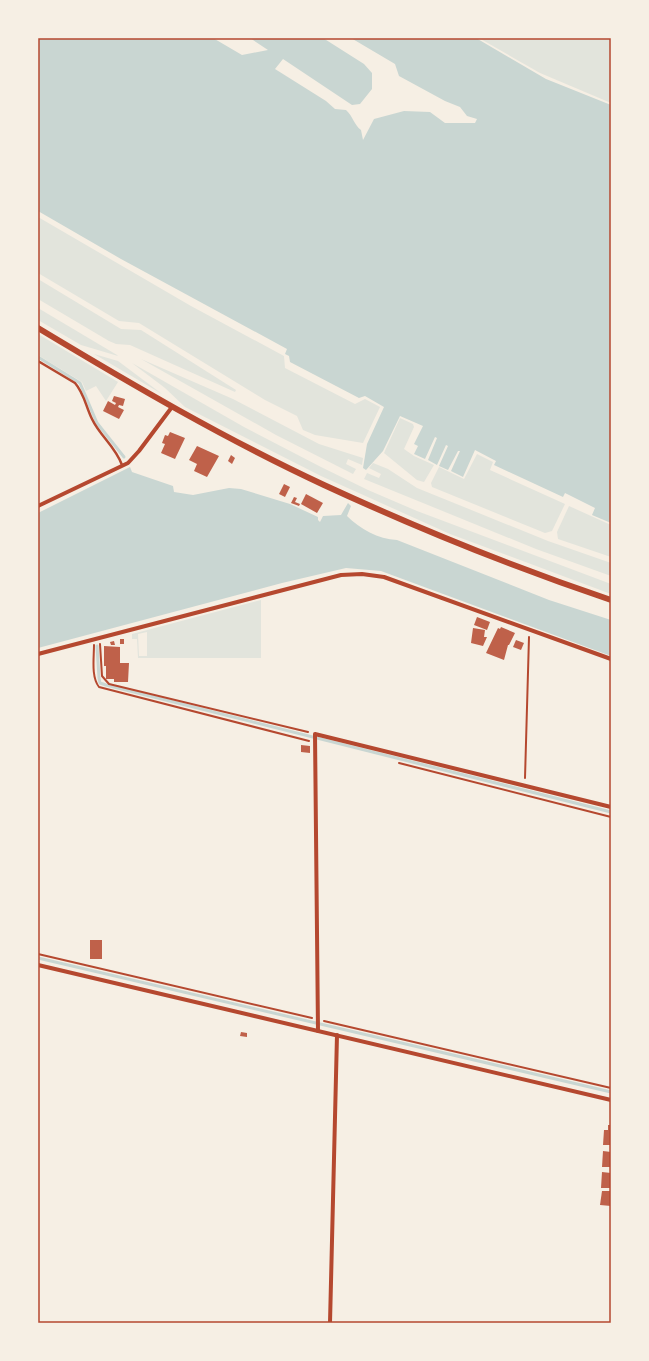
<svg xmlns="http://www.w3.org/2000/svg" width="649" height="1361" font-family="Commissioner,sans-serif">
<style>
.green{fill:#e2e4dc;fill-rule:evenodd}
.water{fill:#c9d6d2}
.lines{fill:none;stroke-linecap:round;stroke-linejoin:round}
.stream{stroke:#c9d6d2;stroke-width:3}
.building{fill:#bf614a}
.path{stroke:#b5482f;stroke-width:2}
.service{stroke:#b5482f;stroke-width:2.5}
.minor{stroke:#b5482f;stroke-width:4}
.tertiary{stroke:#b5482f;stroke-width:6}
.neatline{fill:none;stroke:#b5482f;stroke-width:1.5}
</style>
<rect width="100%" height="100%" fill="#f6efe4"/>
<g class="green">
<polygon points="479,38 611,38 611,103 540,73"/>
<polygon points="38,217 191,306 284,356 285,368 355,404 365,399 380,407 363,443 315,435 303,430 297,416 265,400 139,323 119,321 38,273"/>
<polygon points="38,279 121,329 141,330 236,390 235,392 130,345 116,344 109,341 38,299"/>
<polygon points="38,308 117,355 118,356 81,345 38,320"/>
<polygon points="38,334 118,382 106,401 96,386 86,391 82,382 38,355"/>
<polygon points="94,354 118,361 162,394"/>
<polygon points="141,359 233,399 319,444 363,458 362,465 348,459 346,464 356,469 353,474 276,435"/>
<polygon points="132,363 244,427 321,467 368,490 417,511 611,584 611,594 450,534 321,476 185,407 165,388"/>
<polygon points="400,418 413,424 414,427 404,449 414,456 434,465 424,482 417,480 384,453"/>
<polygon points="477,454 493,462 490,470 565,504 552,531 545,533 432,487 431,483 439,467 464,479"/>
<polygon points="373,463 388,469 417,488 548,541 611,563 611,576 536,549 364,479 367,473 379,478 381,474 369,468"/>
<polygon points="569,506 611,525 611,557 558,539 557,532"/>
<path d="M261 600V658H138L137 639H132V634ZM147 632V656H139L138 634Z"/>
</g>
<g class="water">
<path d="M38 38H213L242 55 268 50 250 38H323L364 64 372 73V89L360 104 352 105 283 59 275 69 326 101 335 109 346 110C353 116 354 125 361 130L363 140 374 119 404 111 430 112 445 123H475L477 119 467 116 460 107 445 101 399 76 395 64 351 38H476L546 79 611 105V523L592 515 595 508 565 493 563 497 494 465 496 461 475 450 463 477 451 471 460 451H458L448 470 439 466 448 446 446 445 437 465 428 460 437 438 435 437 425 459 414 454 418 446 414 444 423 426 400 416 383 451 366 470 363 468 367 444 384 407 365 396 359 398 290 362 289 356 285 354 287 349 121 259 38 211Z"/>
<path d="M130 467 132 472 173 486 174 492 193 495 229 488 241 489 290 504 318 517V520L320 522 323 516 341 515 348 503 351 506 347 516C360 529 378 539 397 540L549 600 611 620V656L381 571 346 568 282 583 38 648V513Z"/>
</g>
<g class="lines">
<g class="stream">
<polyline points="38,357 80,383 97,423 124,457"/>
<polyline points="97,646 99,678 100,683 106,685 611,812"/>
<polyline points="38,958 611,1092"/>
</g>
</g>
<g class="building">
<polygon points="114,396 125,399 123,406 119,405 118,407 124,410 119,419 103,411 108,401 115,405 116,403 112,401"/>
<polygon points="170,432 185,438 175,459 161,453 165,444 162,443 165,435 168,436"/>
<polygon points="197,446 219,456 207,477 194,471 197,464 189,460"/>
<polygon points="231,455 235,458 232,464 228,461"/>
<polygon points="284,484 290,487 285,497 279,494"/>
<polygon points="306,494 323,503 317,513 301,504"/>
<polygon points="294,497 297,498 295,502 300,504 299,506 291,503"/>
<polygon points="477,617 490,622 487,630 474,625"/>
<polygon points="501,627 515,633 509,645 508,645 504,660 486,653 498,628 500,629"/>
<polygon points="473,628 485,630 484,637 487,637 483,646 471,643"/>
<rect x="120" y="639" width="4" height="5"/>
<polygon points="516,640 524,643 521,650 513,647"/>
<polygon points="114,641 115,645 111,645 110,642"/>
<polygon points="104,646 120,647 120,663 129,663 128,682 114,682 114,679 106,679 106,666 104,666"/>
<polygon points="301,745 310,746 310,753 301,752"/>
<rect x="90" y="940" width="12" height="19"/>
<polygon points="241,1032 247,1033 247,1037 240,1036"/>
<polygon points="608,1125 611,1125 611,1145 603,1145 604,1130 608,1130"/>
<polygon points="603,1151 611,1152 611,1167 602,1167"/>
<polygon points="602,1172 611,1173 611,1188 601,1188"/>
<polygon points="602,1191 611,1191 611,1206 600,1205"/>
</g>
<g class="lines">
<g class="path">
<polyline points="100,644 102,676 109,684 308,732"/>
<path d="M94 645C94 658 91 677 99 687L309 741"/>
<polyline points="399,763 611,817"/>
<polyline points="525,778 529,637"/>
<polyline points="38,954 312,1018"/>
<polyline points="324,1021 611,1088"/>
</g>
<path class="service" d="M38 361 75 383C84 393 86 407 92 419 100 436 115 446 122 465"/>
<g class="minor">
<polyline points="38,506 128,463 139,451 172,407"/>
<polyline points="38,654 341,575 362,574 384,577 611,659"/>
<polyline points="38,965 611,1100"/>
<polyline points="318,1031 315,734 611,807"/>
<polyline points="330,1323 337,1035"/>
</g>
<path class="tertiary" d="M38 328C131 384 225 439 324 485 417 528 513 567 611 600"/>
</g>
<rect width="649" height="1361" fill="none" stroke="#f6efe4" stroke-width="78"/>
<rect x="39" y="39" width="571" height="1283" class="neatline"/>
</svg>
